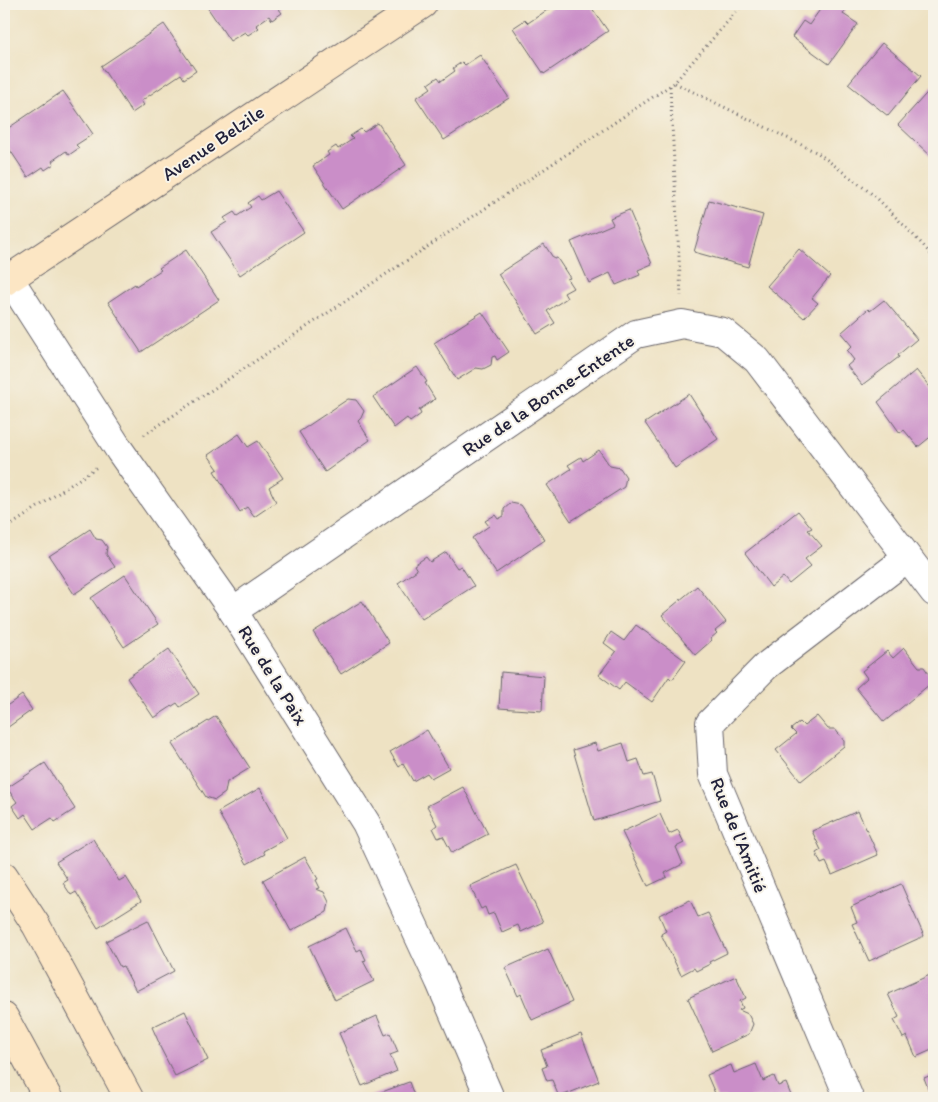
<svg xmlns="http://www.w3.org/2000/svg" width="938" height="1102" font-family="Itim,sans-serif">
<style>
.building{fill:#ca8ec8}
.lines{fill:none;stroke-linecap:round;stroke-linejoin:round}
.street-casing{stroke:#69656b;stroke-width:30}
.secondary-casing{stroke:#69656b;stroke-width:30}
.path{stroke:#69656b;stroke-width:3;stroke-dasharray:1 4;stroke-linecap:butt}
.street{stroke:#fff;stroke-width:28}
.secondary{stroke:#fce6c4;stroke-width:28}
.labels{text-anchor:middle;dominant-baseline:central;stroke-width:4;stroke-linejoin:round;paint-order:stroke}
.street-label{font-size:19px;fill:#22223b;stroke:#f7f3e8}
</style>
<rect width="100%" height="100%" fill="#f7f3e8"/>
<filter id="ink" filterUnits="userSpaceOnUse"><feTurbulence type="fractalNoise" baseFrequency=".02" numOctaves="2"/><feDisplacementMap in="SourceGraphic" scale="10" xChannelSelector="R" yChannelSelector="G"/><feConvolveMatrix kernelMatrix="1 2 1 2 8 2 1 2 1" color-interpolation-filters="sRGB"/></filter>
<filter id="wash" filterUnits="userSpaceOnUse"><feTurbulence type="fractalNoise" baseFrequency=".0096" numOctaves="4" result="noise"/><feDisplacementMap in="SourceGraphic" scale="20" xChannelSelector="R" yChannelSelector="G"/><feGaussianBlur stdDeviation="1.12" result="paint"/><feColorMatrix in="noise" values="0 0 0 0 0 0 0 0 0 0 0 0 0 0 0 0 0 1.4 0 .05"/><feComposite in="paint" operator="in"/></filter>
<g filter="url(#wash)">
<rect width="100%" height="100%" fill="#eee2c3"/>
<g id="blocks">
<g class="building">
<polygon points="205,4 288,4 279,9 282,13 272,20 269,16 256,25 259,28 248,35 245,32 230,41"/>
<polygon points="556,4 589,4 608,31 544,74 513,28 525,20 528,23"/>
<polygon points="824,4 837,4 846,10 843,14 858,24 829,64 792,37 803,21 809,25"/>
<polygon points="164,24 196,71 184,79 181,74 141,101 144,105 132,113 101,66"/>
<polygon points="882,43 921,76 888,116 848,84"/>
<polygon points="480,55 509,98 444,140 416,98 431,88 428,84 438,77 441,81 455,71 453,68 462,62 465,65"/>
<polygon points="934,85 934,159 898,125"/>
<polygon points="63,91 93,134 76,145 79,148 69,155 66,151 52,161 54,164 45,170 43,167 28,177 4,141 4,131"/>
<polygon points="378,123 406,165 342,209 313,166 329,155 327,152 336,146 338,149 353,139 350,136 361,129 364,132"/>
<polygon points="276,191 304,232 240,275 211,232 227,222 224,218 234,212 237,216 251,207 248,203 258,196 261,200"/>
<polygon points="709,200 763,215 748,267 694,252"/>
<polygon points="629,210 652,264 638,270 640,275 616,285 610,273 589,283 571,242 613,224 610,218"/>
<polygon points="544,244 554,259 557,258 570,278 567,279 573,288 564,293 567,298 547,311 555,323 537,334 498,274"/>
<polygon points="799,249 830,276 812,298 818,303 804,318 767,286"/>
<polygon points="186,250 219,300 141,352 108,302 135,284 136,286 161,270 159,268"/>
<polygon points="884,300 917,339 898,355 899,357 862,385 847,366 854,360 847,351 852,346 841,333 868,309 870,311"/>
<polygon points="482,312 509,352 497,360 495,356 492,357 491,365 483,369 476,368 457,380 434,343"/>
<polygon points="417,367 427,382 425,383 435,399 419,410 421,414 410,422 407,418 394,428 373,397"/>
<polygon points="916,370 934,392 934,434 918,447 904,430 900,433 878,402"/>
<polygon points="689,394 718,439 675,468 645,423"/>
<polygon points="348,399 356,400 364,411 361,418 358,421 370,440 325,472 299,432"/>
<polygon points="239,434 248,447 258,441 283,478 269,487 276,502 254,517 247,507 240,512 214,471 218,469 208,455"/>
<polygon points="599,450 610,466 620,468 626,477 624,487 571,521 547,485 571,469 568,465 581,457 583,461"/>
<polygon points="511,503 521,505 545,540 496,573 472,538 489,526 485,521 495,515 498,519 504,516 504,509"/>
<polygon points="798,511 812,528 808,530 822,546 805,559 811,566 789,584 783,577 771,587 745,553"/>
<polygon points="90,529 96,539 102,540 107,547 106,554 115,567 74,594 49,556"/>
<polygon points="446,552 457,568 461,566 474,586 422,619 398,583 417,570 414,565 426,557 430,562"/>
<polygon points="125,575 158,624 124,647 91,598"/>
<polygon points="697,586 726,622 715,631 717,633 710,639 712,640 695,655 662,615"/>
<polygon points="362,601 389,643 341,674 313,632"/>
<polygon points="636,625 686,661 672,680 669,677 652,702 625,682 619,690 599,675 616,652 604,643 611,632 624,641"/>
<polygon points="904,648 919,667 924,667 931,677 930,684 884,722 856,688 867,678 862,671 887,651 893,658"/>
<polygon points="169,649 199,694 180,707 177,703 154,718 127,678"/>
<polygon points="501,672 544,676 542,711 499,708"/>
<polygon points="22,695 32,710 4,730 4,699 8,705"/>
<polygon points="216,716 250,768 227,782 225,793 215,800 206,797 172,744"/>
<polygon points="817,716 828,729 835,729 844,741 844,746 801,781 776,750 796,734 791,729 800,722 804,726"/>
<polygon points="427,730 449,768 431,778 427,773 413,781 403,764 399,767 390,752"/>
<polygon points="595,743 598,751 623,743 629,762 638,759 644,776 652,774 660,801 594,821 573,750"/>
<polygon points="45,763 75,809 55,822 52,818 35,829 25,814 20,818 12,806 17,802 7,788"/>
<polygon points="463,787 488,834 452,853 443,836 438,838 433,828 437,825 427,806"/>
<polygon points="260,788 287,838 263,851 265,854 247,864 218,812"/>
<polygon points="858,811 878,855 832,875 826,862 821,864 816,853 821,850 812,831"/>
<polygon points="660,814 669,834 678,830 684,843 676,847 683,864 665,873 667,877 648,886 622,832"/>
<polygon points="93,839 119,881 126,877 141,901 98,928 76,892 71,895 63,883 68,880 56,862"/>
<polygon points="305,857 318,879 316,880 320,888 316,889 324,892 329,902 327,912 291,931 263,880"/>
<polygon points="516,865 543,922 521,932 518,925 502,932 494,913 488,915 485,907 481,909 470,886"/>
<polygon points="901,884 924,936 869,961 852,924 857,922 851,907"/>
<polygon points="690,900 698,917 708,913 727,953 709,962 710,964 696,971 694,968 681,975 661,934 666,931 659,915"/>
<polygon points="148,920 174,971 136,991 123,966 120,967 106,941"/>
<polygon points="346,928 357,951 361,949 366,960 363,961 374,981 335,1000 309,946"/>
<polygon points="548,949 572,1002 532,1020 521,994 518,996 505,968"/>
<polygon points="932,974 934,978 934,1049 916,1057 907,1036 903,1038 894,1020 899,1017 888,994"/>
<polygon points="736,976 746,998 740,1001 743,1008 739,1010 748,1014 753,1024 749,1034 712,1051 688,998"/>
<polygon points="185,1011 208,1060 175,1076 159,1045 160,1045 152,1027"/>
<polygon points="377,1016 385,1035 390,1033 398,1052 390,1055 397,1071 362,1086 339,1033"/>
<polygon points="581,1034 599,1081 559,1097 552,1080 547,1081 542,1068 547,1066 541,1050"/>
<polygon points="756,1064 763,1081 774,1076 778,1086 786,1083 792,1098 717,1098 707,1075 731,1065 734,1073"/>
<polygon points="934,1074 934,1098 932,1098 924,1078"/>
<polygon points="409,1082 415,1098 366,1098"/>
</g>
</g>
</g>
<g filter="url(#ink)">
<use href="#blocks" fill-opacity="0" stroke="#69656b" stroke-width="1"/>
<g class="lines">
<g class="street-casing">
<g id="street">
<polyline points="9,278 120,451 233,611 366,823 440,982 490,1098"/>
<polyline points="233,611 636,334 682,324 723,332 757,360 934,592"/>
<polyline points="849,1098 713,774 710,723 766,666 907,558"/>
</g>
</g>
<g class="secondary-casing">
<g id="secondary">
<polyline points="4,282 423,4"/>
<polyline points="4,876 36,925 129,1098"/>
<polyline points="4,1017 48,1098"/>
</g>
</g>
<g class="path">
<polyline points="675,83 818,153 876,197 923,245 934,258"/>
<polyline points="670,86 681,296"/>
<polyline points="144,435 674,83 743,4"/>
<polyline points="4,530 97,467"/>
</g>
<use href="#street" class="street"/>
<use href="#secondary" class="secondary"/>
</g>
</g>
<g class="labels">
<g class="street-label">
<text transform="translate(213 143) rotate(-34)">Avenue Belzile</text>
<text transform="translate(548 395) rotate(-34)">Rue de la Bonne-Entente</text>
<text transform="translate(273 675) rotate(58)">Rue de la Paix</text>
<text transform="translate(739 835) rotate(68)">Rue de l'Amitié</text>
</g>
</g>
<rect width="938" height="1102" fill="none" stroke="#f7f3e8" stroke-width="20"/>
</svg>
